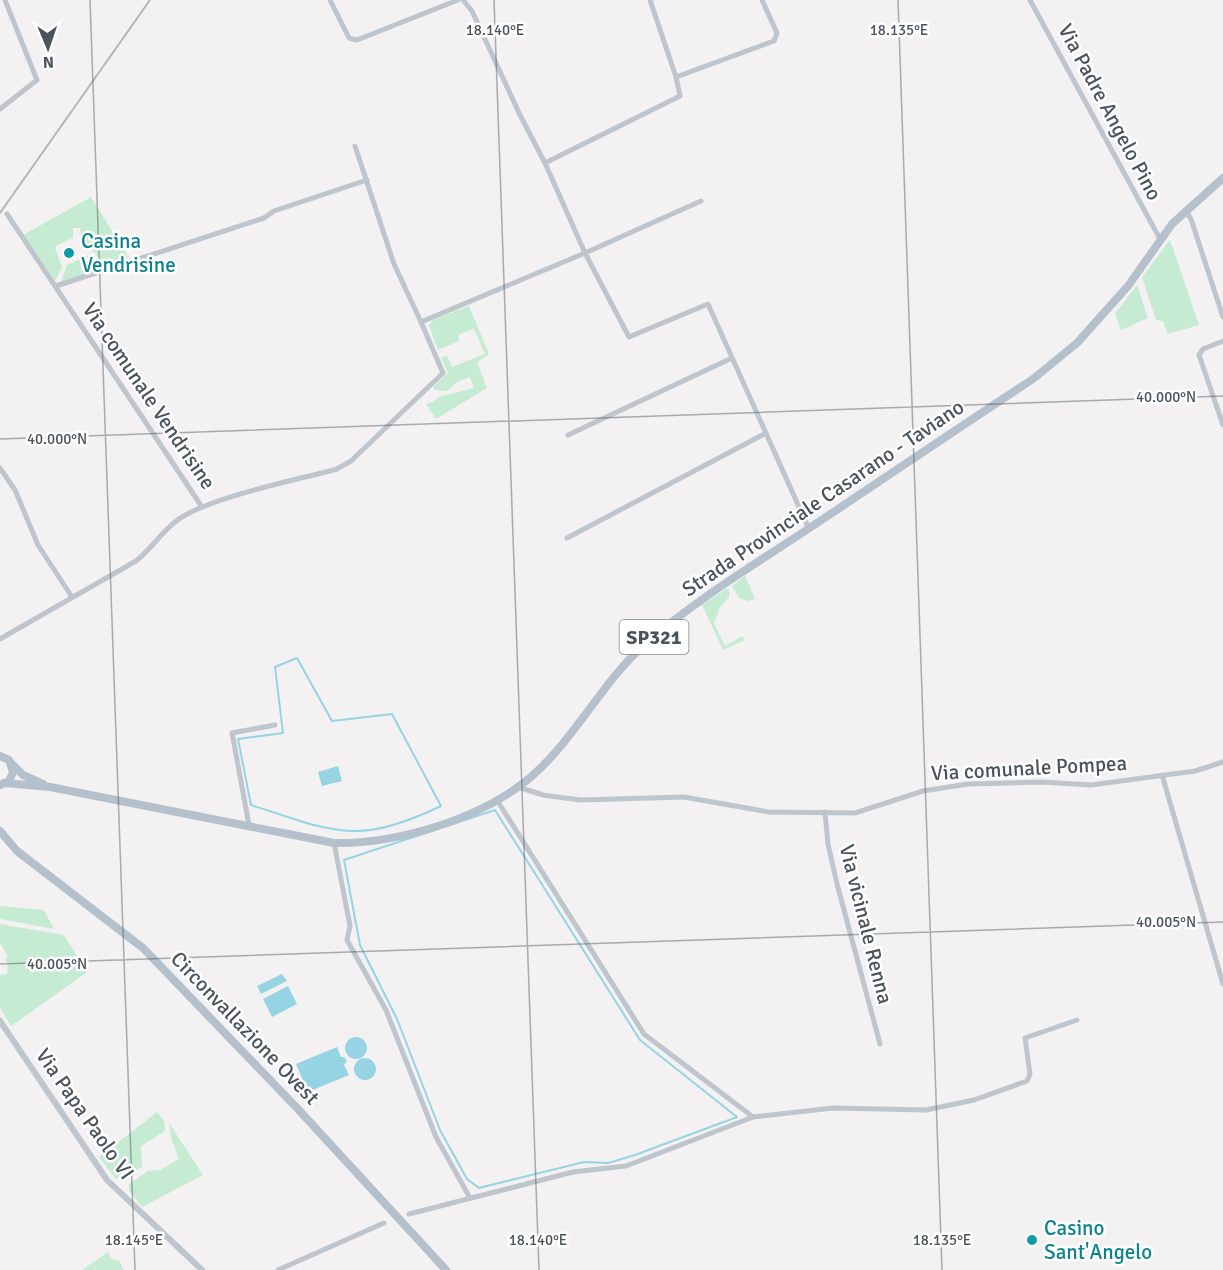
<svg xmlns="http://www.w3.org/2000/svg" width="1223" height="1270" font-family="Signika,sans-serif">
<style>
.green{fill:#c5ebd3}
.water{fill:#96d4e4}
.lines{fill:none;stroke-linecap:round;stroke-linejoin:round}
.stream{stroke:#96d4e4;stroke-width:2}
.minor{stroke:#bec5cc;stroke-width:5}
.tertiary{stroke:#bec5cc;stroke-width:6}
.primary{stroke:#b4c0cc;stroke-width:8}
.rail{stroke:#b4b6ba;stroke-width:2}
.ticks{fill:none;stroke:#4b545d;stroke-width:1.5;stroke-opacity:0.45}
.culture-dot{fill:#0f9aa8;stroke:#fff;stroke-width:2}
.labels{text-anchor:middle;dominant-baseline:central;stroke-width:5;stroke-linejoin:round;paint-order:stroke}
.shield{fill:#fff;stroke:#81878e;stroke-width:1.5}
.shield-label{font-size:20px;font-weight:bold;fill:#4b545d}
.street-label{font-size:21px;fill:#4b545d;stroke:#fff}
.culture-label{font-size:21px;fill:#0d838f;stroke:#fff;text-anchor:start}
.ticks-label{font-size:15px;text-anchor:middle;fill:#4b545d;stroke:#fff;stroke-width:5;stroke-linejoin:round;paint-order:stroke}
</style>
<rect width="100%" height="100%" fill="#f3f1f1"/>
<g class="green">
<polygon points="91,197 130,260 105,265 81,237 80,228 73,228 73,238 57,245 55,248 62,267 55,281 23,235"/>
<polygon points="1170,240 1199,325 1168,334 1163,321 1156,320 1142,277"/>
<polygon points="89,255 98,264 98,270 61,282 67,265"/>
<polygon points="1137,285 1148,318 1121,330 1115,314"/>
<polygon points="469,306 489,354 477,363 487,388 436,419 426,404 433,402 439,397 474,388 470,377 457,382 447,391 435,390 433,387 448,373 441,357 447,356 452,367 485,354 474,329 459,334 459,341 438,350 429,325 433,320"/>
<polygon points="745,576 755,599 748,601 739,598 732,586"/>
<polygon points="726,589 729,590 729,597 720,607 714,623 725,646 742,636 745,640 723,650 702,605"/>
<polygon points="0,906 44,910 54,929 0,919"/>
<polygon points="0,924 64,935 87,972 11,1026 0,1008 0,975 7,974 8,964 5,959 8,956 0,943"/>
<polygon points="157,1112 164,1121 165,1131 141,1146 142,1167 116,1179 99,1157"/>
<polygon points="169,1123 203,1175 142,1207 129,1190 129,1184 148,1171 160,1170 179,1159 171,1138"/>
<polygon points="108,1252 111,1259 119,1261 124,1270 82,1270"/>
</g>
<g class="water">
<polygon points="338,766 342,781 322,786 318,772"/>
<polygon points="282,974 287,981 261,994 257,986"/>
<polygon points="288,986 297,1004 272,1017 263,999"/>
<circle cx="356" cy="1048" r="11"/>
<polygon points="337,1047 341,1057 344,1057 347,1061 344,1065 349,1075 308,1092 296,1064"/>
<circle cx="365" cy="1069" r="11"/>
</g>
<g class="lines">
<g class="stream">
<path d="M297 658 332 721 392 714 441 806C416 818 381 832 353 831 318 830 284 815 251 805L238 739 283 733 275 667Z"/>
<polygon points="495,810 640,1040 737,1117 635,1155 608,1163 584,1162 479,1188 467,1179 440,1130 397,1019 360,945 344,860"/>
</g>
<g class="minor">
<polyline points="330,0 349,38 357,40 458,0"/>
<polyline points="463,0 472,11 520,115 545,163"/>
<polyline points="650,0 676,77"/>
<polyline points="1030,0 1160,239"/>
<polyline points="0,109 37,80 5,0"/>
<polyline points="355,146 394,264 421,322"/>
<polyline points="701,201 585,253 629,337 708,304 809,529"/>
<polyline points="1185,210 1191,219 1223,317"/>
<polyline points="7,214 202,507"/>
<polyline points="56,286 264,218 274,211 367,180"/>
<polyline points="1223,341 1203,349 1199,355 1223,425"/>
<polyline points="568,435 732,358"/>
<polyline points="0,468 15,490 38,545 72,597"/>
<polyline points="567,538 766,433"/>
<path d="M0 639 136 561C151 549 161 533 175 522 204 498 297 480 337 469L351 461 443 373 421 322 585 253 545 163 680 96 676 77 774 41 777 33 762 0"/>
<polyline points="1162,775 1223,984"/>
<polyline points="518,787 543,795 580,800 684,797 769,812 855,813 923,791 968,784 1041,782 1091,785 1195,771 1223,762"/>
<polyline points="497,800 644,1034 753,1117"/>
<polyline points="825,812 828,844 837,884 880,1044"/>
<polyline points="249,825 232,733 275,725"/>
<polyline points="334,843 350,926 347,940 386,1010 436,1137 470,1198"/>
<polyline points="409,1214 573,1172 626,1166 753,1117 833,1108 926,1110 974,1100 1027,1081 1030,1074 1025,1038 1077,1020"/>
<polyline points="278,1270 384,1223"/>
</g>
<polyline class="tertiary" points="0,1021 107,1180 202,1270"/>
<g class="primary">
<polyline points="0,756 9,760 13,772 9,781 0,785"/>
<polyline points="11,763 23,775 43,784"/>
<path d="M5 783 50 787 334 843C394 844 469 822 518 787 570 750 597 687 644 645 695 600 754 565 811 527 885 478 958 428 1033 379L1077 343 1128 286 1172 224 1223 178"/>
<polyline points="0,831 17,851 143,948 297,1108 446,1270"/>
</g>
<polyline class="rail" points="0,213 150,0"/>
</g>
<path class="ticks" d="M90 0 135 1270M494 0 539 1270M898 0 942 1270M0 439 1223 396M0 964 1223 922"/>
<g class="culture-dot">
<circle cx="69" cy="253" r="6"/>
<circle cx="1032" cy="1240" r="6"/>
</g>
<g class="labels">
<rect class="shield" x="619.5" y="620" width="69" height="34" rx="4.5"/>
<g class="shield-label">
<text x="654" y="637">SP321</text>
</g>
<g class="street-label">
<text transform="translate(1110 112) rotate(62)">Via Padre Angelo Pino</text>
<text transform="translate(149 396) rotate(56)">Via comunale Vendrisine</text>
<text transform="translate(823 498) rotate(-34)">Strada Provinciale Casarano - Taviano</text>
<text transform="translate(1029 768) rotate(-3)">Via comunale Pompea</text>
<text transform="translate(866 924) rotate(76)">Via vicinale Renna</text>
<text transform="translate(245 1028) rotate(46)">Circonvallazione Ovest</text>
<text transform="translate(85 1114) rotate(55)">Via Papa Paolo VI</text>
</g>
<g class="culture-label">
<text x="81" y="241">Casina<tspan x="81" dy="24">Vendrisine</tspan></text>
<text x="1044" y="1228">Casino<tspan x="1044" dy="24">Sant'Angelo</tspan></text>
</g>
</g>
<g class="ticks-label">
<text x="495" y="35">18.140°E</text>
<text x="899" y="35">18.135°E</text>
<text x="1166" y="402">40.000°N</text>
<text x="57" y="444">40.000°N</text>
<text x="1166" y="927">40.005°N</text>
<text x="57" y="969">40.005°N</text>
<text x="134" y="1245">18.145°E</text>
<text x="538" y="1245">18.140°E</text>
<text x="942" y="1245">18.135°E</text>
</g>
<g transform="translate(48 48) rotate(178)" stroke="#ffffff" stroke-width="4.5" paint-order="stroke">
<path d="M0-4.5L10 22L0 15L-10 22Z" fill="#4b545d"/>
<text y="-9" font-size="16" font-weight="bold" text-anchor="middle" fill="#4b545d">N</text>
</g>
</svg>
